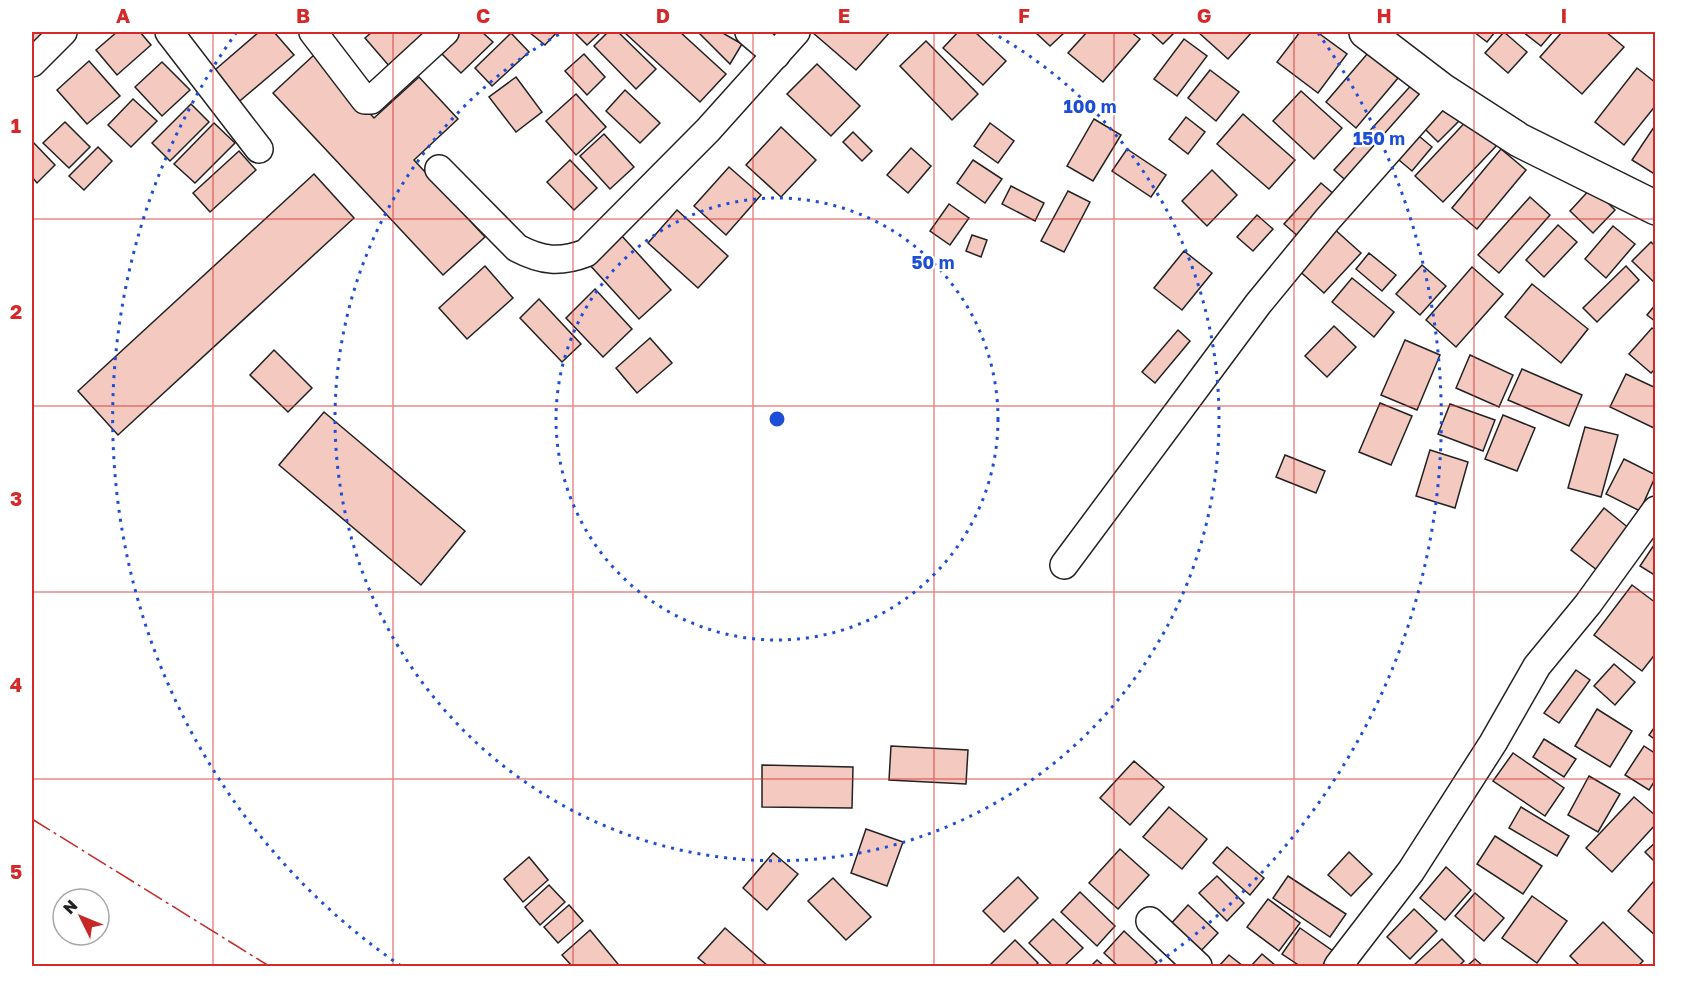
<svg xmlns="http://www.w3.org/2000/svg" width="1687" height="998" font-family="'Golos Text',sans-serif">
<style>
.building{fill:#f3c9c0;stroke:#222;stroke-width:1.5}
.lines{fill:none;stroke-linecap:round;stroke-linejoin:round}
.minor-casing{stroke:#222;stroke-width:30}
.tertiary-casing{stroke:#222;stroke-width:36}
.minor{stroke:#fff;stroke-width:27}
.tertiary{stroke:#fff;stroke-width:33}
.power{stroke:#c62828;stroke-width:1.5;stroke-dasharray:21 4.5 3 4.5;stroke-linecap:butt}
.grid{fill:none;stroke:#d62828;stroke-width:1.5;stroke-opacity:0.55}
.ring{fill:none;stroke:#1d4ed8;stroke-width:3;stroke-dasharray:3 6}
.centre{fill:#1d4ed8;stroke:#fff;stroke-width:3}
.ring-label{font-size:18px;text-anchor:middle;font-weight:bold;fill:#1d4ed8;stroke:#fff;stroke-width:4.5;stroke-linejoin:round;paint-order:stroke}
.neatline{fill:none;stroke:#d62828;stroke-width:2}
.grid-label{font-size:20px;text-anchor:middle;font-weight:bold;fill:#d62828}
</style>
<rect width="100%" height="100%" fill="#fff"/>
<g class="building">
<polygon points="32,32 46,32 32,45"/>
<polygon points="117,32 140,32 151,45 117,75 96,50"/>
<polygon points="259,32 274,32 294,55 235,105 209,75"/>
<polygon points="372,32 421,32 425,36 390,67 365,38"/>
<polygon points="459,32 482,32 493,42 461,73 439,51"/>
<polygon points="529,32 557,32 545,45"/>
<polygon points="574,32 601,32 587,45"/>
<polygon points="608,32 618,32 656,69 636,89 594,46"/>
<polygon points="624,32 680,32 726,74 700,102"/>
<polygon points="698,32 721,32 742,44 730,64"/>
<polygon points="812,32 890,32 856,70"/>
<polygon points="958,32 975,32 1006,61 983,85 943,48"/>
<polygon points="1035,32 1065,32 1050,46"/>
<polygon points="1087,32 1131,32 1140,39 1103,82 1068,53"/>
<polygon points="1150,32 1175,32 1163,44"/>
<polygon points="1198,32 1252,32 1228,59"/>
<polygon points="1300,32 1317,32 1347,54 1318,93 1277,62"/>
<polygon points="1474,32 1495,32 1487,42"/>
<polygon points="1504,32 1527,52 1508,73 1485,53"/>
<polygon points="1523,32 1553,32 1541,46"/>
<polygon points="1562,32 1606,32 1624,47 1582,94 1540,57"/>
<polygon points="511,33 529,52 492,86 475,68"/>
<polygon points="1184,39 1207,56 1177,96 1154,79"/>
<polygon points="926,41 978,94 952,120 900,66"/>
<polygon points="1368,53 1398,78 1356,128 1326,102"/>
<polygon points="315,54 374,118 419,77 458,119 414,160 485,237 443,275 273,93"/>
<polygon points="584,54 605,77 587,95 565,71"/>
<polygon points="89,61 120,96 87,124 57,90"/>
<polygon points="162,62 190,90 162,116 135,87"/>
<polygon points="817,64 860,106 831,136 787,94"/>
<polygon points="1637,68 1656,83 1656,105 1624,145 1595,122"/>
<polygon points="1210,70 1239,92 1216,121 1188,98"/>
<polygon points="516,77 542,112 516,132 489,97"/>
<polygon points="1416,80 1433,96 1351,185 1334,170"/>
<polygon points="625,90 660,123 640,143 606,111"/>
<polygon points="1301,91 1342,128 1314,159 1273,121"/>
<polygon points="576,94 606,127 576,155 546,121"/>
<polygon points="1445,95 1465,115 1438,142 1418,122"/>
<polygon points="133,99 157,121 131,147 108,125"/>
<polygon points="191,104 209,122 170,161 152,143"/>
<polygon points="1243,114 1295,160 1269,189 1217,144"/>
<polygon points="1472,115 1500,142 1443,202 1415,176"/>
<polygon points="1186,117 1205,132 1188,154 1169,139"/>
<polygon points="1094,119 1121,135 1093,181 1067,166"/>
<polygon points="65,122 90,147 69,168 43,143"/>
<polygon points="214,123 235,143 195,183 174,164"/>
<polygon points="990,123 1014,141 998,163 974,146"/>
<polygon points="1656,124 1656,175 1632,160"/>
<polygon points="781,127 816,160 781,197 746,165"/>
<polygon points="1413,131 1432,147 1412,171 1393,155"/>
<polygon points="853,132 872,151 862,161 843,142"/>
<polygon points="604,134 634,167 610,189 580,156"/>
<polygon points="32,141 55,165 37,183 32,177"/>
<polygon points="98,147 112,161 84,190 69,176"/>
<polygon points="911,148 931,166 908,193 887,175"/>
<polygon points="1127,149 1166,175 1151,197 1112,171"/>
<polygon points="1501,149 1526,170 1477,229 1452,208"/>
<polygon points="239,151 256,170 210,212 193,193"/>
<polygon points="570,160 597,188 574,210 547,182"/>
<polygon points="973,160 1002,179 985,203 957,183"/>
<polygon points="729,167 761,195 726,235 694,206"/>
<polygon points="1212,170 1237,195 1207,226 1182,201"/>
<polygon points="314,174 354,218 118,435 78,391"/>
<polygon points="1321,183 1335,195 1299,237 1284,224"/>
<polygon points="1011,186 1044,203 1035,221 1002,204"/>
<polygon points="1592,187 1615,210 1593,233 1570,211"/>
<polygon points="1068,191 1090,202 1064,252 1041,241"/>
<polygon points="1530,197 1550,215 1499,273 1478,255"/>
<polygon points="949,204 969,218 950,245 930,231"/>
<polygon points="677,210 728,256 698,288 648,243"/>
<polygon points="1257,215 1273,229 1253,251 1237,237"/>
<polygon points="1558,225 1577,242 1544,277 1526,260"/>
<polygon points="1613,226 1635,244 1606,278 1585,259"/>
<polygon points="1332,227 1361,253 1324,293 1295,267"/>
<polygon points="621,235 671,290 639,319 588,263"/>
<polygon points="972,235 987,240 981,257 966,251"/>
<polygon points="1651,242 1656,247 1656,284 1632,261"/>
<polygon points="1184,251 1212,273 1182,310 1154,288"/>
<polygon points="1369,253 1396,275 1382,291 1356,269"/>
<polygon points="1422,265 1446,286 1420,315 1396,294"/>
<polygon points="485,266 513,298 467,339 439,308"/>
<polygon points="1626,266 1639,280 1597,322 1583,308"/>
<polygon points="1472,267 1503,294 1456,347 1426,320"/>
<polygon points="1352,278 1394,312 1374,337 1332,302"/>
<polygon points="1532,284 1588,329 1561,363 1505,317"/>
<polygon points="595,289 632,329 603,357 566,318"/>
<polygon points="539,299 581,344 562,362 520,318"/>
<polygon points="1656,304 1656,322 1647,315"/>
<polygon points="1334,326 1356,347 1327,377 1305,356"/>
<polygon points="1652,328 1656,331 1656,368 1651,373 1629,354"/>
<polygon points="1178,330 1190,341 1155,383 1142,372"/>
<polygon points="650,338 672,363 637,393 616,368"/>
<polygon points="1405,340 1440,355 1417,410 1381,395"/>
<polygon points="274,350 312,388 288,412 250,375"/>
<polygon points="1470,355 1513,375 1499,407 1456,388"/>
<polygon points="1522,369 1582,395 1569,426 1508,400"/>
<polygon points="1626,374 1656,388 1656,429 1610,407"/>
<polygon points="1380,403 1412,416 1391,465 1359,452"/>
<polygon points="1450,404 1495,420 1483,451 1438,434"/>
<polygon points="324,412 465,531 421,585 279,465"/>
<polygon points="1503,415 1535,428 1517,471 1485,459"/>
<polygon points="1585,427 1618,435 1601,497 1568,488"/>
<polygon points="1430,450 1468,462 1455,508 1416,496"/>
<polygon points="1285,455 1325,471 1316,493 1276,477"/>
<polygon points="1624,459 1656,475 1640,511 1606,494"/>
<polygon points="1604,508 1630,529 1597,570 1571,550"/>
<polygon points="1656,542 1656,576 1640,566"/>
<polygon points="1632,585 1656,603 1656,653 1642,671 1594,635"/>
<polygon points="1614,664 1635,682 1615,705 1594,686"/>
<polygon points="1576,670 1590,680 1559,723 1544,713"/>
<polygon points="1597,709 1632,731 1610,767 1575,746"/>
<polygon points="1656,725 1656,740 1649,735"/>
<polygon points="1544,739 1576,759 1564,777 1533,757"/>
<polygon points="891,746 968,750 966,784 889,780"/>
<polygon points="1644,746 1656,754 1656,779 1649,790 1625,775"/>
<polygon points="1513,753 1564,788 1545,816 1493,781"/>
<polygon points="1134,761 1164,787 1130,825 1100,798"/>
<polygon points="762,765 853,767 852,808 762,807"/>
<polygon points="1589,776 1620,794 1598,832 1568,815"/>
<polygon points="1634,797 1656,816 1656,824 1612,872 1586,848"/>
<polygon points="1169,807 1207,839 1182,869 1143,837"/>
<polygon points="1521,807 1569,836 1557,856 1509,828"/>
<polygon points="866,829 903,842 887,886 851,873"/>
<polygon points="1495,836 1542,866 1523,894 1477,864"/>
<polygon points="1656,842 1656,863 1645,852"/>
<polygon points="1227,847 1264,878 1250,895 1213,863"/>
<polygon points="1120,849 1149,875 1118,909 1089,883"/>
<polygon points="1349,852 1372,874 1351,896 1328,875"/>
<polygon points="773,853 798,874 767,910 743,888"/>
<polygon points="529,857 548,880 523,902 504,879"/>
<polygon points="1446,867 1471,890 1445,920 1420,898"/>
<polygon points="1217,876 1244,903 1227,921 1199,893"/>
<polygon points="1288,876 1346,914 1330,937 1273,898"/>
<polygon points="1018,877 1038,898 1004,932 983,911"/>
<polygon points="833,878 871,917 846,940 808,901"/>
<polygon points="1653,882 1656,885 1656,936 1628,911"/>
<polygon points="549,885 565,902 540,925 525,907"/>
<polygon points="1080,892 1115,926 1097,946 1061,912"/>
<polygon points="1475,893 1504,918 1484,941 1455,916"/>
<polygon points="1532,896 1567,921 1537,963 1502,938"/>
<polygon points="1268,899 1300,923 1279,951 1247,927"/>
<polygon points="569,905 583,921 558,943 544,927"/>
<polygon points="1188,905 1218,933 1198,954 1168,927"/>
<polygon points="1414,909 1437,931 1410,959 1387,937"/>
<polygon points="1053,919 1083,948 1064,966 1053,966 1029,943"/>
<polygon points="1603,922 1643,961 1638,966 1580,966 1570,956"/>
<polygon points="725,928 768,966 708,966 698,958"/>
<polygon points="1300,928 1333,951 1322,966 1300,966 1282,954"/>
<polygon points="590,930 618,964 615,966 572,966 562,955"/>
<polygon points="1124,931 1157,962 1153,966 1118,966 1104,953"/>
<polygon points="1442,939 1464,961 1459,966 1413,966"/>
<polygon points="1015,940 1038,963 1035,966 989,966"/>
<polygon points="1262,954 1276,966 1251,966"/>
<polygon points="1229,955 1243,966 1219,966"/>
<polygon points="1475,959 1483,966 1467,966"/>
<polygon points="1097,960 1104,966 1091,966"/>
</g>
<g class="lines">
<g class="minor-casing">
<g id="minor">
<polyline points="169,32 259,149"/>
<polyline points="313,32 365,100 371,100 445,32"/>
<polyline points="749,32 776,55"/>
<polyline points="32,63 63,32"/>
<path d="M439 169 517 248C542 261 560 263 586 253L708 130 796 32"/>
<polyline points="1064,565 1258,304 1327,220 1442,90"/>
<polyline points="1150,921 1198,966"/>
<polyline points="1338,966 1411,871 1493,743 1537,666 1588,604 1656,510"/>
</g>
</g>
<g class="tertiary-casing">
<polyline id="tertiary" points="1366,32 1442,90 1519,140 1656,208"/>
</g>
<use href="#minor" class="minor"/>
<use href="#tertiary" class="tertiary"/>
<polyline class="power" points="32,819 269,966"/>
</g>
<path class="grid" d="M213 32V966M393 32V966M573 32V966M753 32V966M934 32V966M1114 32V966M1294 32V966M1474 32V966M32 219H1656M32 406H1656M32 592H1656M32 779H1656"/>
<g class="ring">
<circle cx="777" cy="419" r="221"/>
<path d="M991 32A442 442 0 1 1 563 32"/>
<path d="M401 966A664 664 0 0 1 236 33M1318 33A664 664 0 0 1 1153 966"/>
</g>
<circle cx="777" cy="419" r="9" class="centre"/>
<g class="ring-label">
<text x="1090" y="113">100 m</text>
<text x="1379" y="145">150 m</text>
<text x="933" y="269">50 m</text>
</g>
<rect width="1687" height="998" fill="none" stroke="#ffffff" stroke-width="66"/>
<g transform="translate(81 917) rotate(313)"><circle r="28" fill="#ffffff" stroke="#a7a7a7" stroke-width="1.5"/>
<path d="M0-4.5L10 22L0 15L-10 22Z" fill="#c62828"/>
<text y="-9" font-size="16" font-weight="bold" text-anchor="middle" fill="#222222">N</text>
</g>
<rect x="33" y="33" width="1621" height="932" class="neatline"/>
<g class="grid-label">
<text x="123" y="23">A</text>
<text x="303" y="23">B</text>
<text x="483" y="23">C</text>
<text x="663" y="23">D</text>
<text x="844" y="23">E</text>
<text x="1024" y="23">F</text>
<text x="1204" y="23">G</text>
<text x="1384" y="23">H</text>
<text x="1564" y="23">I</text>
<text x="16" y="133">1</text>
<text x="16" y="319">2</text>
<text x="16" y="506">3</text>
<text x="16" y="692">4</text>
<text x="16" y="879">5</text>
</g>
</svg>
